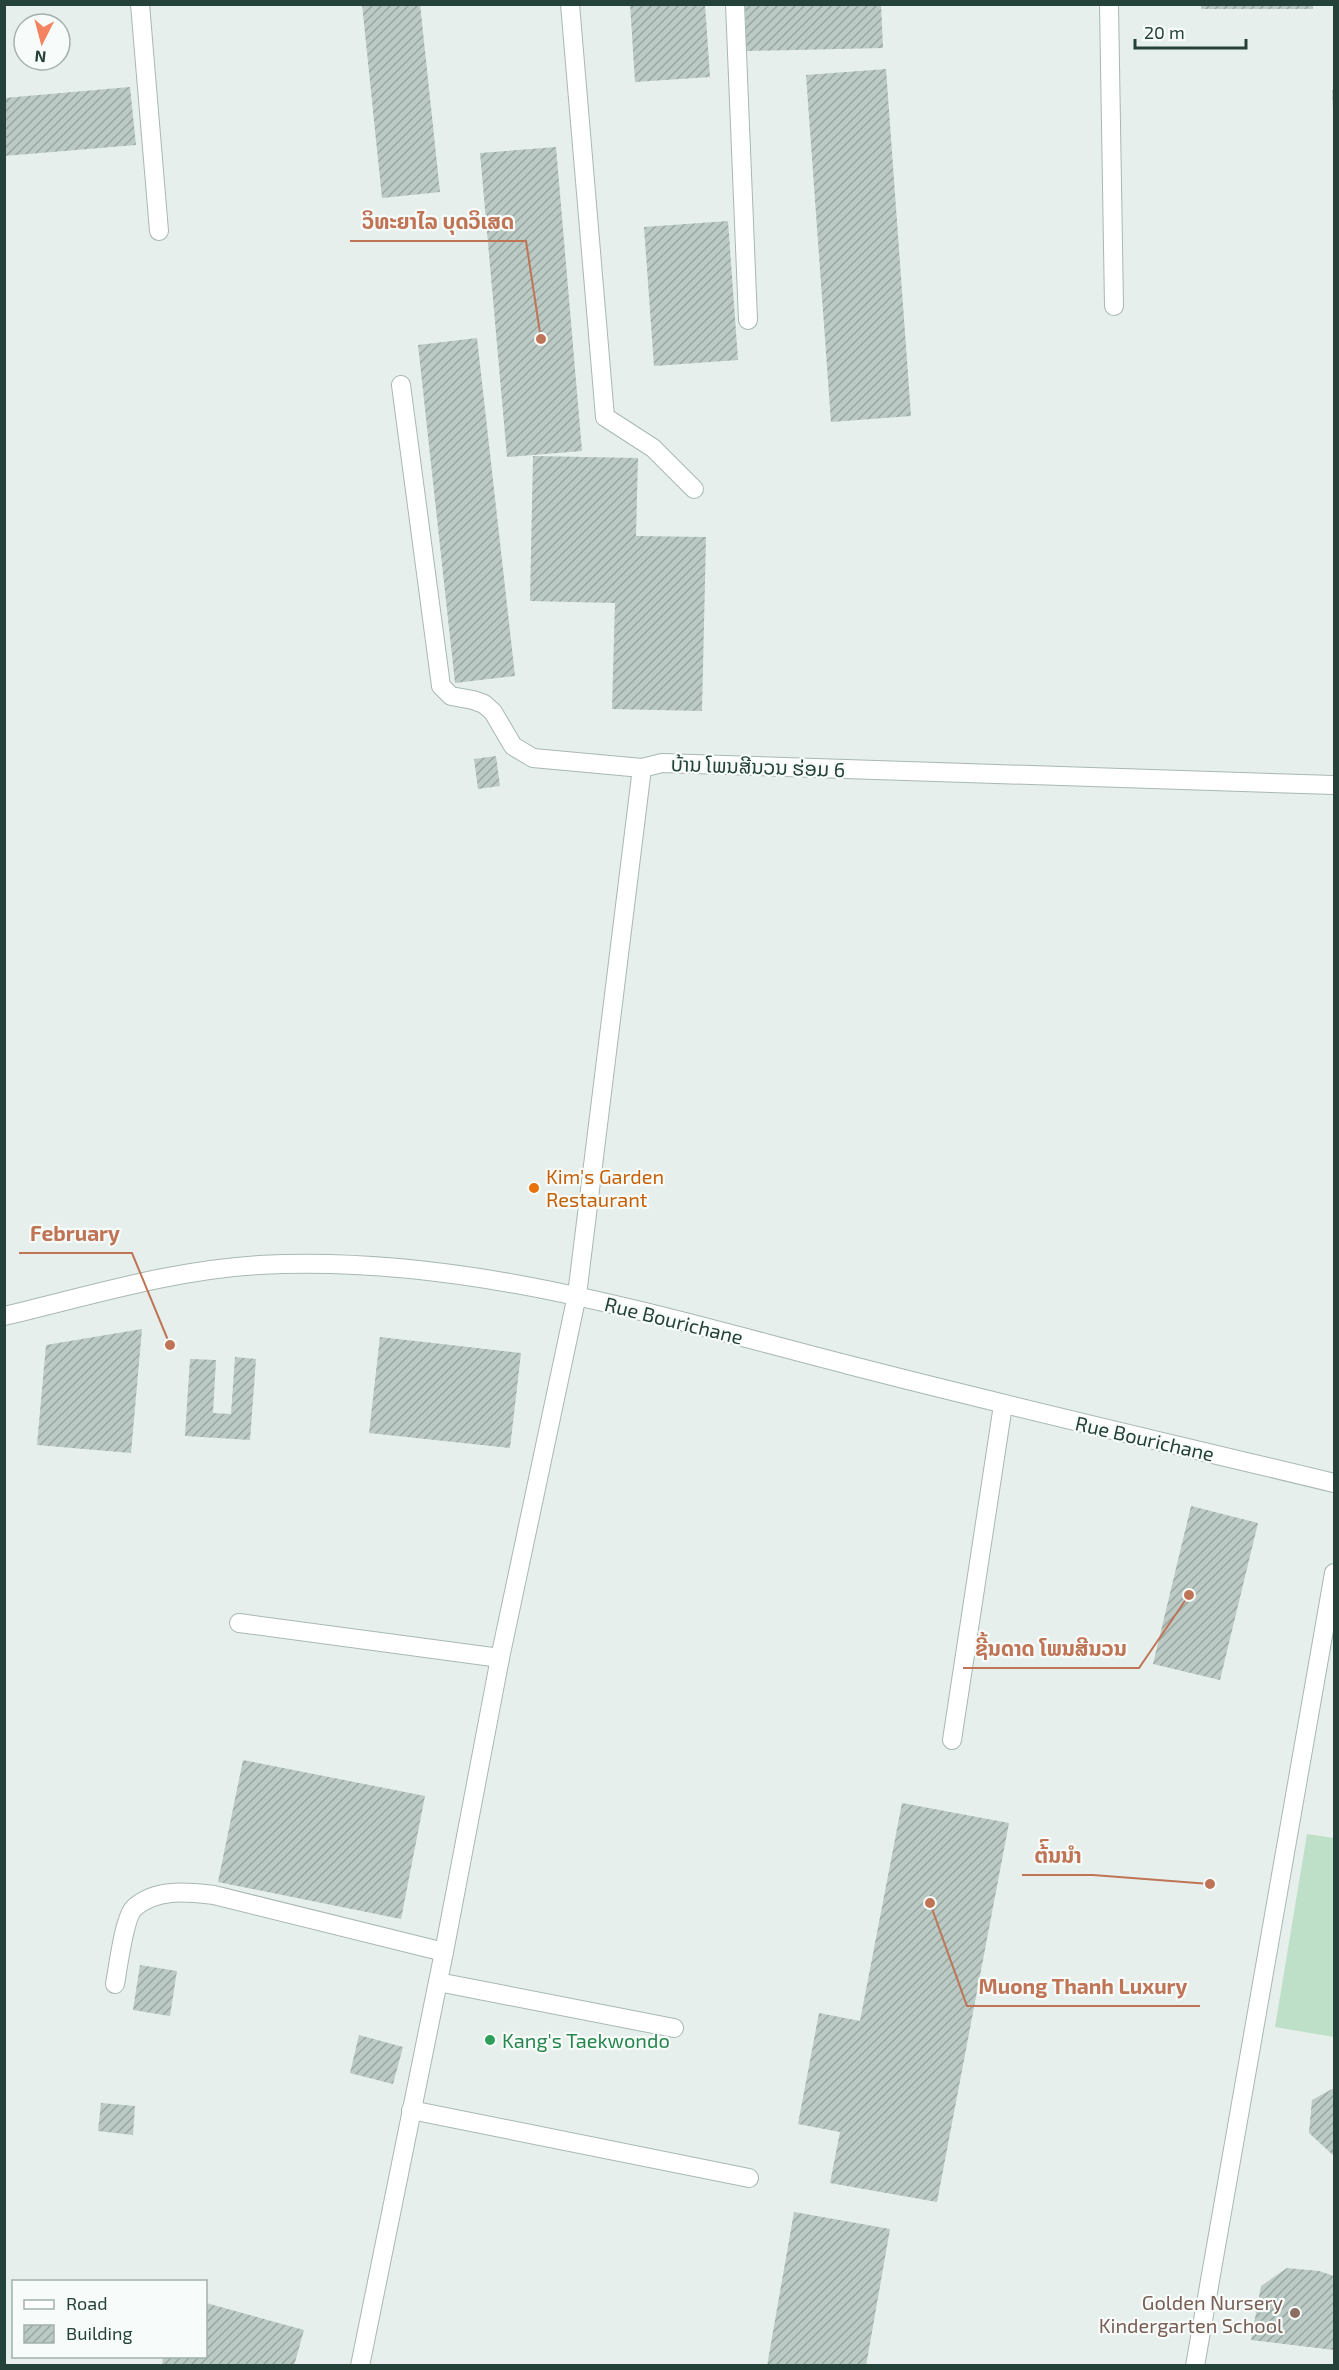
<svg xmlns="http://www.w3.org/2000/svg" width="1339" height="2370" font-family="'Exo 2','Noto Sans Lao',sans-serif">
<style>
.pitch{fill:#bfe0c8}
.building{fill:url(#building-hatch)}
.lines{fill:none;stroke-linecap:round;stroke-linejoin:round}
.minor-casing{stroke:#a8b8b2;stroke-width:20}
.minor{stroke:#fff;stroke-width:18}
.food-dot{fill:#e8710a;stroke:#f7fbf9;stroke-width:2}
.leisure-dot{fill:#2e9e5b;stroke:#f7fbf9;stroke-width:2}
.education-dot{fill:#8d6e63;stroke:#f7fbf9;stroke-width:2}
.labels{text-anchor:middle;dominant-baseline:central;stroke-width:4.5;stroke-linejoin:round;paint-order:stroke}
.street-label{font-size:20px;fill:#24423a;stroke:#f7fbf9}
.food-label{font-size:20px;fill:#c56008;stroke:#f7fbf9;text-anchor:start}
.leisure-label{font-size:20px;fill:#27864d;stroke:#f7fbf9;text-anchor:start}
.education-label{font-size:20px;fill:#785e54;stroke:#f7fbf9;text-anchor:end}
.leader{fill:none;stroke:#c07456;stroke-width:2}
.callout-dot{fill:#c07456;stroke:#f7fbf9;stroke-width:2}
.callout-label{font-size:21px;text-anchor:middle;font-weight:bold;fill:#c07456;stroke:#f7fbf9;stroke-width:4.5;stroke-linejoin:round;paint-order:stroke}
</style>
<defs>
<pattern id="building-hatch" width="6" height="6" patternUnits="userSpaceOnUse" patternTransform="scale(1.5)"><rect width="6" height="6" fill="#bbcac4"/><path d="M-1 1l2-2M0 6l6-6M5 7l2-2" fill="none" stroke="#98a6a0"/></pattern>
</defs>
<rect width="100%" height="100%" fill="#e6efeb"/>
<polygon class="pitch" points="1307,1834 1334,1838 1334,2037 1275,2027"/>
<g class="building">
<polygon points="362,4 420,4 440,192 382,198"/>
<polygon points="630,4 705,4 710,77 635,82"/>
<polygon points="745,4 881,4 883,48 746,51"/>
<rect x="1201" y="4" width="112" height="5"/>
<polygon points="886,69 911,416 831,422 806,75"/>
<polygon points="130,87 136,145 4,156 4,98"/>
<polygon points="1332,90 1334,90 1334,112 1333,112"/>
<polygon points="556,147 582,451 507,457 480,153"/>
<polygon points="728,221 738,360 654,366 644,227"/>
<polygon points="477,338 515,676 455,683 418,345"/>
<polygon points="533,456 638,458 636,536 706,537 702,711 612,709 615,603 530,601"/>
<polygon points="496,756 500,786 478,789 474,759"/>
<polygon points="142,1329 131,1453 37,1445 46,1345"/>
<polygon points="380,1337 521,1353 510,1448 369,1433"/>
<polygon points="235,1357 256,1359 250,1440 185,1436 190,1359 216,1360 213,1413 231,1414"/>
<polygon points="1191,1506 1258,1523 1220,1680 1153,1664"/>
<polygon points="243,1760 425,1796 401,1919 218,1882"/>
<polygon points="902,1803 1009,1823 937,2202 830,2183 840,2132 798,2124 819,2013 860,2021"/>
<polygon points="140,1965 177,1971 170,2016 133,2010"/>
<polygon points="359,2035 403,2047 393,2084 350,2073"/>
<polygon points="1334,2088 1334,2156 1309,2133 1312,2100"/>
<polygon points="101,2103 135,2106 133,2135 98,2131"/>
<polygon points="794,2212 890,2229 866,2366 767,2366"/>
<polygon points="1287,2268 1319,2271 1334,2276 1334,2350 1251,2340 1261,2286"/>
<polygon points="206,2303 304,2330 294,2366 162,2366 163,2356 206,2356"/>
</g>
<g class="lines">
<g class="minor-casing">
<g id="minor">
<polyline points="140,4 159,231"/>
<polyline points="570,4 605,417 653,448 694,489"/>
<polyline points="735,4 748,320"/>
<polyline points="1109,4 1114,306"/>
<polyline points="401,385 441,686 451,696 473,700 484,704 493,712 513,746 533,758 642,768"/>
<path d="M4 1316C89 1296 172 1270 259 1265 463 1254 654 1315 849 1365 1011 1407 1173 1444 1334 1483"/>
<polyline points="239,1623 500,1658"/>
<polyline points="952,1740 1003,1405"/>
<polyline points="438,1982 674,2028"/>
<path d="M115 1984C118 1968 124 1918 134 1908 156 1888 187 1892 214 1895L444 1952"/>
<polyline points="411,2110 749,2178"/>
<polyline points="360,2366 444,1952 500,1658 577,1295 642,768 662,763 1334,785"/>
<polyline points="1195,2366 1334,1573"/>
</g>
</g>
<use href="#minor" class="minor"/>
</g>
<circle class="food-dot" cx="534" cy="1188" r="6"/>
<circle class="leisure-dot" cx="490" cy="2040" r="6"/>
<circle class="education-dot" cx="1295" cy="2313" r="6"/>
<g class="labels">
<g class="street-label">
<text transform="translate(758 766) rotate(2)">ບ້ານ ໂພນສີນວນ ຮ່ອມ 6</text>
<text transform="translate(674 1320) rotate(14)">Rue Bourichane</text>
<text transform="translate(1145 1438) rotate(13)">Rue Bourichane</text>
</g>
<g class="food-label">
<text x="546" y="1176">Kim's Garden<tspan x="546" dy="23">Restaurant</tspan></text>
</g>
<g class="leisure-label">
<text x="502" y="2040">Kang's Taekwondo</text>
</g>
<g class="education-label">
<text x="1283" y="2302">Golden Nursery<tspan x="1283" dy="23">Kindergarten School</tspan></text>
</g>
</g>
<path class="leader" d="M541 339L526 241H350M170 1345L132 1253H19M1189 1595L1139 1668H963M1210 1884L1093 1875H1022M930 1903L967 2006H1200"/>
<g class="callout-dot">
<circle cx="541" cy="339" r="6"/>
<circle cx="170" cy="1345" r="6"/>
<circle cx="1189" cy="1595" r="6"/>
<circle cx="1210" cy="1884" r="6"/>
<circle cx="930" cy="1903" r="6"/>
</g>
<g class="callout-label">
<text x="438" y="229">ວິທະຍາໄລ ບຸດວິເສດ</text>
<text x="75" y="1241">February</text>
<text x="1051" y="1656">ຊີ້ນດາດ ໂພນສີນວນ</text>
<text x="1058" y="1863">ຕ້ົນນໍາ</text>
<text x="1083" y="1994">Muong Thanh Luxury</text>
</g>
<rect width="1339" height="2370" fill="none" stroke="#24423a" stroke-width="12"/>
<rect x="12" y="2280" width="195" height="78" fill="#f7fbf9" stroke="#a3b1ad" stroke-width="1.5"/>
<rect x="24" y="2300" width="30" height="9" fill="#ffffff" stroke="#a3b1ad" stroke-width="1.5"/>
<text x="66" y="2310" font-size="18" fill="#24423a">Road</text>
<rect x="24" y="2325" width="30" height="18" fill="url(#building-hatch)" stroke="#a3b1ad" stroke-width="1.5"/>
<text x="66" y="2340" font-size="18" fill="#24423a">Building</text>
<g transform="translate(42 42) rotate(186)"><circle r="28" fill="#f7fbf9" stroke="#a3b1ad" stroke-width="1.5"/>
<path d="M0-4.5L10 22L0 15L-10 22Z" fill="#f4845f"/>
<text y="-9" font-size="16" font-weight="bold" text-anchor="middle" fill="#24423a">N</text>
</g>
<path d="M1135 39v9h111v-9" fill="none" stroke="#24423a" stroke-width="3"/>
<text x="1144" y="39" font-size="18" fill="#24423a" stroke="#f7fbf9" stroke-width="4.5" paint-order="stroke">20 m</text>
</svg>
